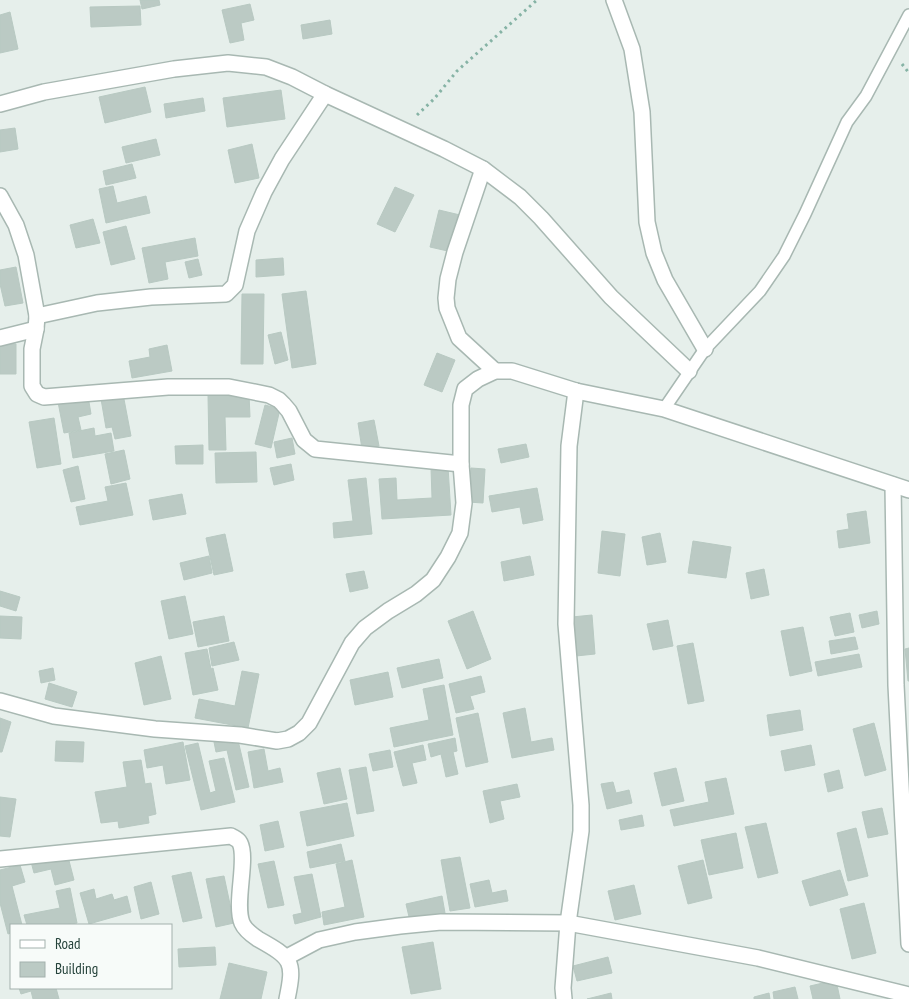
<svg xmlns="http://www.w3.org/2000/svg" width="909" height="999" font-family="'PT Sans Narrow',sans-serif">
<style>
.building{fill:#bbcac4;stroke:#b8c9c2}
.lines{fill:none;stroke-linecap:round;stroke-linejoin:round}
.service-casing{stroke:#a8b8b2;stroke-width:14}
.minor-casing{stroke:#a8b8b2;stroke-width:18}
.path{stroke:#86b3a5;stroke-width:3;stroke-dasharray:2.5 4;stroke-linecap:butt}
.service{stroke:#fff;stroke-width:11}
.minor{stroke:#fff;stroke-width:15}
</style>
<rect width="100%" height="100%" fill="#e6efeb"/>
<g class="building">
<polygon points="140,0 159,0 160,5 142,9"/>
<polygon points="250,4 254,20 241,23 244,40 230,43 222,10"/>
<polygon points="140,6 141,25 91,27 90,7"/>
<polygon points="10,12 18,49 0,53 0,15"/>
<polygon points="330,20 332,34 303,39 301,25"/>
<polygon points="145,87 151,112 105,123 99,97"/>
<polygon points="281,90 285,119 227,127 223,98"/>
<polygon points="203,98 205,111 166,118 164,104"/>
<polygon points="15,128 18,149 0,152 0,130"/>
<polygon points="156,139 160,155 126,163 122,147"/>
<polygon points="252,144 259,178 235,183 228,150"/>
<polygon points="132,164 136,178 106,185 103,171"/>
<polygon points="113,186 117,203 146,196 150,213 106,223 99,189"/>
<polygon points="395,187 414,195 395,232 377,224"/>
<polygon points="439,210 460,215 452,252 430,247"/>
<polygon points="93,219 100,243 76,248 70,225"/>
<polygon points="126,226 135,259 111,265 103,232"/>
<polygon points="195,238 198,256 165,262 168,279 149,283 142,248"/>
<polygon points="283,258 284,275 256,277 256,260"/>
<polygon points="198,259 202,275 189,278 185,262"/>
<polygon points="16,267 23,303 5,306 0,284 0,270"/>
<polygon points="306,291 316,364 292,368 282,294"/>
<polygon points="242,294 264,294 263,364 241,364"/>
<polygon points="281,332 288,360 275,364 268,335"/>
<polygon points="0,343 16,344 16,374 0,374"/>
<polygon points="167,345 172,371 132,378 129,361 150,357 149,349"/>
<polygon points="437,353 455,360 442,392 424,385"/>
<polygon points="123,394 131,436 115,439 112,427 106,428 101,399"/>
<polygon points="249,394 250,417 225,417 226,450 209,450 208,395"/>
<polygon points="88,396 91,414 78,417 81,430 64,433 58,402"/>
<polygon points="265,405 280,409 271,448 255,444"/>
<polygon points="54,418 61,464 37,468 29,422"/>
<polygon points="374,420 379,446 362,449 358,423"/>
<polygon points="94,428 95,436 111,433 114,451 73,458 69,433"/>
<polygon points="292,438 295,454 277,458 274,442"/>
<polygon points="526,444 529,457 501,463 498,449"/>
<polygon points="203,445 203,464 176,464 175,446"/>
<polygon points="124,450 130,479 111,484 105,454"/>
<polygon points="256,452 257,482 216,483 215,453"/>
<polygon points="291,464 294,480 274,485 270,468"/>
<polygon points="78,466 85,499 71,502 63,470"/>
<polygon points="448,467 451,515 382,519 379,479 396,478 397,500 432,498 431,468"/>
<polygon points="471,468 485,469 483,503 468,502"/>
<polygon points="366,478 372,534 334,538 333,523 353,521 348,480"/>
<polygon points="126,483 133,515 80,525 76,507 108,501 105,487"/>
<polygon points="537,488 543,520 523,524 520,507 492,512 489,496"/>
<polygon points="182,494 186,514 153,520 149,500"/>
<polygon points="866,511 870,543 839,548 837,531 849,529 847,514"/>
<polygon points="602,531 625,534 620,576 598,573"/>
<polygon points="660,533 666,562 647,565 642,537"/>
<polygon points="225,534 233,571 214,575 206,538"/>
<polygon points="693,541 731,547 726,578 688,573"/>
<polygon points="209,556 212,573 184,580 180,563"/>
<polygon points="530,556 534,575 504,581 501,562"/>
<polygon points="764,569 769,595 751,599 746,573"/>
<polygon points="364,571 368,588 350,592 346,574"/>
<polygon points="0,591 20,597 16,611 0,606"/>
<polygon points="185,596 193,634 169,639 161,601"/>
<polygon points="473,611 491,659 467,669 448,621"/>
<polygon points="877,611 879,624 862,628 859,615"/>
<polygon points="850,613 854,632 835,636 830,617"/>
<polygon points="592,615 595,654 576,656 572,617"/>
<polygon points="0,616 22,617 21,639 0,638"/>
<polygon points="224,616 229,641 198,647 193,622"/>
<polygon points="668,620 673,646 653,650 647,624"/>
<polygon points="803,627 812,671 790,676 781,631"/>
<polygon points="855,637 858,649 831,654 829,641"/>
<polygon points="234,642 239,660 212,666 209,648"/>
<polygon points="693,643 704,701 688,704 677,646"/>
<polygon points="909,648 909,681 908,681 905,649"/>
<polygon points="207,649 211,669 213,668 218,690 193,695 185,653"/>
<polygon points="859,654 862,667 818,676 815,662"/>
<polygon points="161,656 171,699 144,705 135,663"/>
<polygon points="439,659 443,678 402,688 397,668"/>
<polygon points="53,668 55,680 41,683 39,671"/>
<polygon points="242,671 259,674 248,728 195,718 199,699 235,706"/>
<polygon points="388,672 393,697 355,705 350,680"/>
<polygon points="481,676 485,692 470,696 474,709 456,713 449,684"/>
<polygon points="49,683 77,692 72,707 45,699"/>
<polygon points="444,685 453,735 394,747 390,728 429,720 423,689"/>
<polygon points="525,708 531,742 552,738 554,750 512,758 503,713"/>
<polygon points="800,710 803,730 770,736 767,715"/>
<polygon points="478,713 488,762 466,767 456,718"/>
<polygon points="0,718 11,722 2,752 0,752"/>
<polygon points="874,723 886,770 865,776 853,729"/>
<polygon points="237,736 249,787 236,790 227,750 216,752 214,742"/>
<polygon points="455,738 457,751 453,752 458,774 446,777 441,754 431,757 428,744"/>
<polygon points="56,741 84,742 83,762 55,761"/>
<polygon points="183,742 190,780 166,784 163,765 147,768 144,750"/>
<polygon points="198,743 210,793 216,791 209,761 224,758 235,802 201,810 185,746"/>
<polygon points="423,745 426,760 412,763 417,783 403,786 394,752"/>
<polygon points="811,745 815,765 785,771 781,751"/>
<polygon points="264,749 268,771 280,768 283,782 254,788 248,752"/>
<polygon points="390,750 393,767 373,771 369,754"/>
<polygon points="141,760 145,784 151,783 156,814 148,816 149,823 119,828 118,821 101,823 95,792 127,787 123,762"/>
<polygon points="366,767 374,811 357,814 349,770"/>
<polygon points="340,768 347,799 324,804 317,773"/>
<polygon points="676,768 684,801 662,806 654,773"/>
<polygon points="839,770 843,788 828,792 824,774"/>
<polygon points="726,778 734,814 674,826 670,810 709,802 705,782"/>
<polygon points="613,782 616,793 629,790 632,803 607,809 601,784"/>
<polygon points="517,784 520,797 500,801 504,819 490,823 483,791"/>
<polygon points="0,797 16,799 10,837 0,836"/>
<polygon points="347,803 354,836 307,846 300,812"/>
<polygon points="882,808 888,834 868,838 862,812"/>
<polygon points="642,815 644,826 621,830 619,820"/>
<polygon points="278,821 284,847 265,851 260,825"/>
<polygon points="766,823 778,873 758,878 745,827"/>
<polygon points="856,828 868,876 848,881 837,833"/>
<polygon points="736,833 743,868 709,875 701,840"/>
<polygon points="341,844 345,861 310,868 307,852"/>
<polygon points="66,849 74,880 55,885 51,869 34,873 30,858"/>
<polygon points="460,857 470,908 450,911 441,860"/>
<polygon points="352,860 364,917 324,925 322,912 345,907 336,864"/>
<polygon points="703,860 712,898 688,904 678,866"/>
<polygon points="274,861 284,905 268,908 258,864"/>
<polygon points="20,865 25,882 12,886 22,925 11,925 11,933 8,934 0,903 0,870"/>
<polygon points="840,870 848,895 810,906 802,881"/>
<polygon points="191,872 202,918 183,922 172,876"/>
<polygon points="312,874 321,917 295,924 293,915 302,913 294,877"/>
<polygon points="224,876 234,923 216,927 206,879"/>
<polygon points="489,880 492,893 506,890 508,901 475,907 470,884"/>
<polygon points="151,882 159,914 141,919 134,887"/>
<polygon points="634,885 641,914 615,920 608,891"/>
<polygon points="70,888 77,923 65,925 27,925 24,915 60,908 56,891"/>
<polygon points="94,889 96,899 112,894 114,900 127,896 131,912 89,924 80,893"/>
<polygon points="442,896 445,913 410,921 406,904"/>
<polygon points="864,903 876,953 852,959 840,909"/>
<polygon points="433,942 441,989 411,994 402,947"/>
<polygon points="215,947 216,965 179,967 178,949"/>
<polygon points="608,957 612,973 577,981 573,966"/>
<polygon points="229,963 267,972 261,999 220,999"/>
<polygon points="836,980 840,999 813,999 810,986"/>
<polygon points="795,987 798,999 774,999 773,992"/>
<polygon points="19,988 56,988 59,999 33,999 31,991 21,994"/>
<polygon points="611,993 612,999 587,999"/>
<polygon points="769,993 770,999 754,999 754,997"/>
</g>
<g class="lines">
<g class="service-casing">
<polyline id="service" points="664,409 705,349 760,291 784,256 805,214 847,122 866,96 909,15"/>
</g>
<g class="minor-casing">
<g id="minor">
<polyline points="614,0 632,49 642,112 647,222 654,253 665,280 705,349"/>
<polyline points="0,104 44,92 174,69 228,63 266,67 292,77 325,94 444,149 483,169 520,197 541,218 611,297 689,371"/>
<polyline points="483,169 455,252 448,279 446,298 447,308 459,338 495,371"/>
<polyline points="0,196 16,225 26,255 37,316 36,329 32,349 32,386 37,394 44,397 168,387 229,387 269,395 279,400 283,404 289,411 304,440 315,449 461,464"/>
<polyline points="37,316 97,303 151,297 226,294 235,285 247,231 264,192 282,159 325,94"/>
<polyline points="0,338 36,329"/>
<polyline points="893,485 896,685 909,944"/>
<polyline points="0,701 54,716 155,729 240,735 277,741 288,739 299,733 309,723 352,643 365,628 388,611 416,594 433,580 448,557 460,533 464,503 461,464 461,405 465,389 478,379 495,371 512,371 576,391 664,409 909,490"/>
<path d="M0 859 231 836C234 838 238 839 240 843 248 859 234 903 242 923 245 930 252 935 258 939 292 958 295 961 287 999"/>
<polyline points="287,957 319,940 355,932 400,926 441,922 568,923 758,958 909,995"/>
<polyline points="564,999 563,988 568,923 581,831 581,805 566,624 569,446 576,391"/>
</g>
</g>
<g class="path">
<polyline points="902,64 909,73"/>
<polyline points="417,115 434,99 457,71 537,0"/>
</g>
<use href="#service" class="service"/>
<use href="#minor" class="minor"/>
</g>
<rect x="10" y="924" width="162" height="65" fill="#f7fbf9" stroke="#a3b1ad"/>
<rect x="20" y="940" width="25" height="8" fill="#ffffff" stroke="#a3b1ad"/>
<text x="55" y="949" font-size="15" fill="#24423a">Road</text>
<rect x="20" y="962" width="25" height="15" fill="#bbcac4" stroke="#a3b1ad"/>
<text x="55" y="974" font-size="15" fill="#24423a">Building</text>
</svg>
